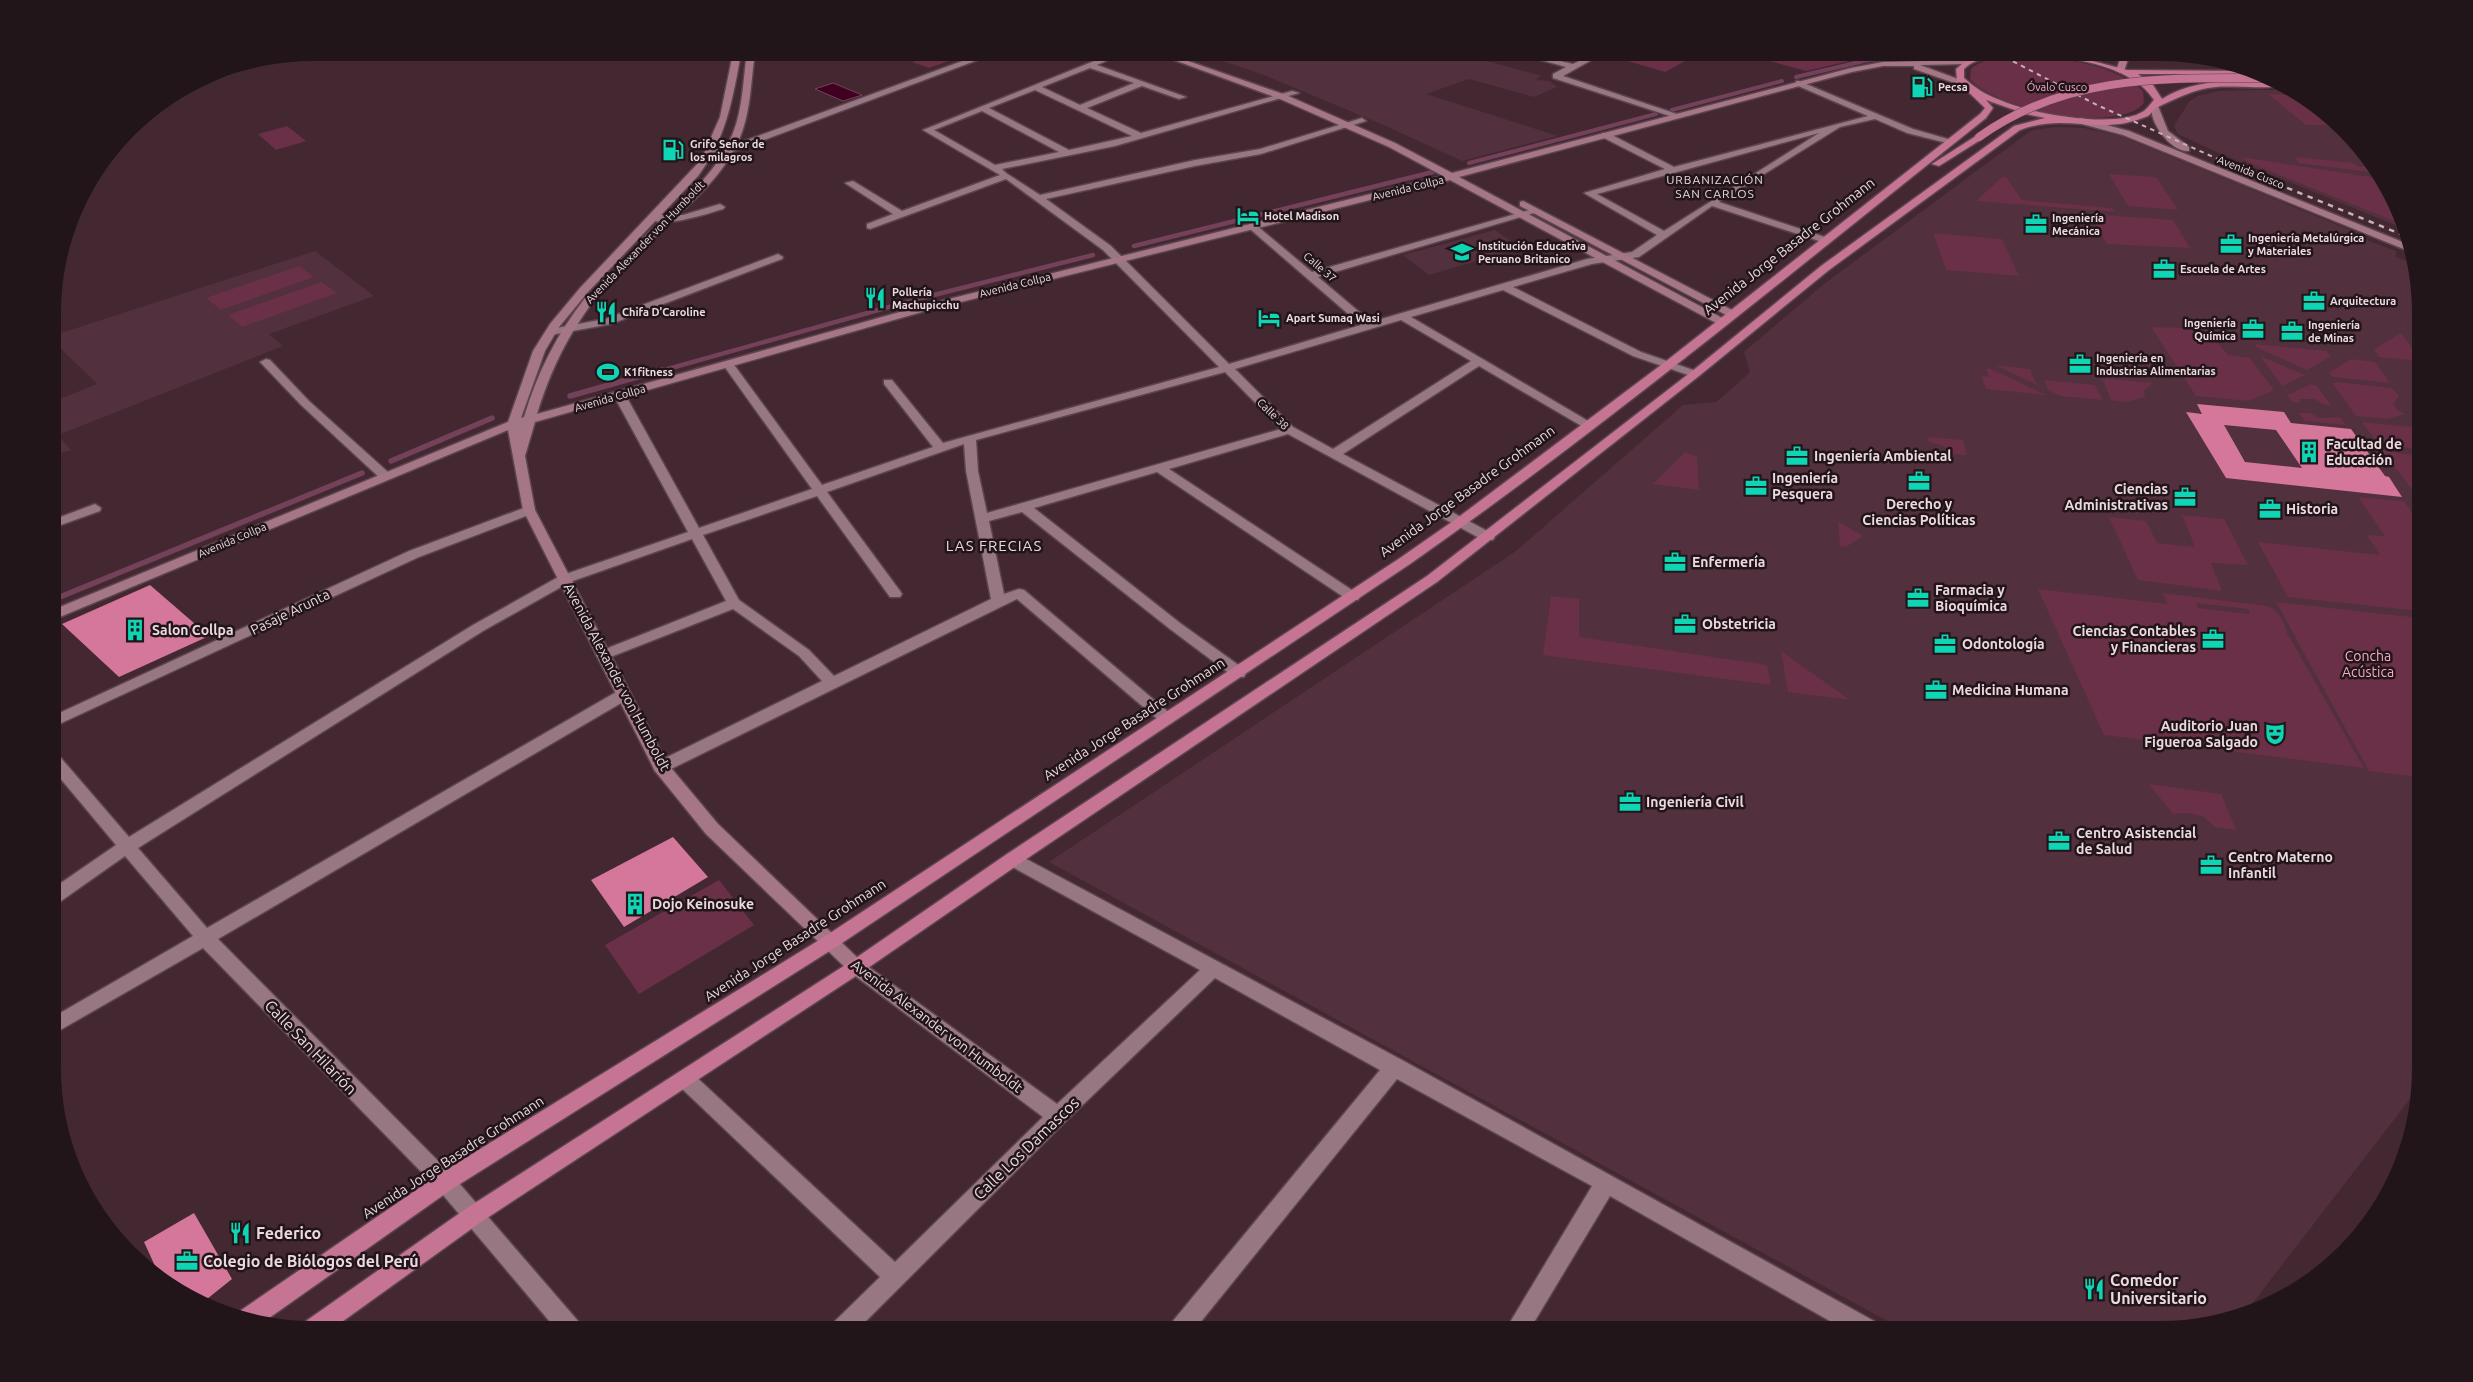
<svg xmlns="http://www.w3.org/2000/svg" width="2473" height="1382" font-family="Ubuntu,sans-serif">
<style>
.built{fill:#52303d}
.green{fill:#693047;fill-rule:evenodd}
.water{fill:#400021;stroke:#73415a}
.lines{fill:none;stroke-linecap:round;stroke-linejoin:round}
.stream-far2{stroke:#73415a;stroke-width:4}
.stream-far1{stroke:#73415a;stroke-width:4.5}
.stream{stroke:#73415a;stroke-width:5.5}
.building{fill:#d5779b;fill-rule:evenodd}
.street-casing{stroke:#5b444d;stroke-width:3}
.secondary-casing{stroke:#5b444d;stroke-width:3}
.primary-casing{stroke:#5b444d;stroke-width:3}
.highway-casing{stroke:#5b444d;stroke-width:3}
.street{fill:#977781;fill-rule:evenodd}
.secondary{fill:#a57686;fill-rule:evenodd}
.primary{fill:#b3758c;fill-rule:evenodd}
.highway{fill:#c57493;fill-rule:evenodd}
.rail-far1{stroke:#c6b2b9;stroke-width:2;stroke-dasharray:4.5 4.5;stroke-linecap:butt}
.rail{stroke:#c6b2b9;stroke-width:2.5;stroke-dasharray:5.5 5.5;stroke-linecap:butt}
.highway-bridge-casing{stroke:#5b444d;stroke-width:9;stroke-linecap:butt}
.highway-bridge{stroke:#c57493;stroke-width:8}
.labels{text-anchor:middle;dominant-baseline:central;stroke-width:5;stroke-linejoin:round;paint-order:stroke}
.far-poi-label{font-size:11px;font-weight:bold;fill:#ebd9df;stroke:#211519;text-anchor:start}
.far-park-label{font-size:11px;fill:#f5abc5;stroke:#211519}
.far-street-label{font-size:11px;fill:#ebd9df;stroke:#211519}
.far-neighbourhood-label{font-size:12px;letter-spacing:1px;fill:#ebd9df;stroke:#211519}
.street-label{font-size:14px;fill:#ebd9df;stroke:#211519}
.poi-label{font-size:14px;font-weight:bold;fill:#ebd9df;stroke:#211519;text-anchor:start}
.park-label{font-size:14px;fill:#f5abc5;stroke:#211519}
.neighbourhood-label{font-size:15px;letter-spacing:1px;fill:#ebd9df;stroke:#211519}
.near-street-label{font-size:16px;fill:#ebd9df;stroke:#211519}
.near-poi-label{font-size:16px;font-weight:bold;fill:#ebd9df;stroke:#211519;text-anchor:start}
</style>
<rect width="100%" height="100%" fill="#432832"/>
<g class="built">
<polygon points="1199,53 1457,53 1542,76 1537,78 1537,80 1550,81 1557,87 1534,97 1469,79 1426,94 1558,136 1462,161 1388,127 1264,75"/>
<polygon points="2255,90 2293,90 2344,129 2377,169 2407,230 2221,154 2178,134 2174,126 2189,102 2198,96 2219,91"/>
<polygon points="2056,127 2084,128 2120,136 2360,234 2369,241 2396,251 2396,257 2413,263 2420,296 2420,1086 2245,1313 2228,1321 2177,1329 1902,1329 1049,862 1516,551 1683,405 1716,402 1735,386 1750,372 1744,352 1824,284 2025,135 2033,130"/>
<polygon points="1495,230 1521,248 1429,275 1403,255"/>
<polygon points="315,251 374,296 269,334 283,346 58,435 71,450 55,455 55,401 97,384 55,343 55,335"/>
</g>
<g class="green">
<polygon points="939,53 971,53 929,68 912,62"/>
<polygon points="1613,53 1700,53 1665,72 1607,55"/>
<polygon points="1756,53 1836,53 1858,59 1806,71 1748,55"/>
<path d="M2029 56C2067 59 2114 64 2143 91L2144 103C2117 135 1995 109 1970 79L1971 69C1986 55 2010 57 2029 56Z"/>
<polygon points="2268,94 2300,95 2340,125 2306,125"/>
<polygon points="287,126 306,141 276,150 258,134"/>
<polygon points="2241,157 2377,178 2399,223 2250,163"/>
<polygon points="2295,157 2355,163 2356,166 2375,168 2377,173 2298,163"/>
<polygon points="2109,174 2156,177 2178,210 2128,206"/>
<polygon points="2002,177 2006,177 2022,200 2112,208 2115,212 1976,201"/>
<polygon points="2090,214 2173,220 2190,248 2107,244"/>
<polygon points="1933,233 2002,239 2019,276 1946,270"/>
<polygon points="299,266 314,277 221,310 206,298"/>
<polygon points="321,282 337,293 242,327 228,315"/>
<path d="M2151 327C2189 329 2202 322 2228 355L2250 358 2274 390 2249 401 2196 396Z"/>
<polygon points="2401,333 2420,358 2420,361 2379,357 2374,349"/>
<polygon points="2254,344 2327,351 2330,357 2307,370 2258,348"/>
<polygon points="2260,356 2305,375 2282,386"/>
<polygon points="2351,359 2375,362 2390,383 2333,377 2329,373"/>
<polygon points="1995,365 2030,369 2037,385"/>
<polygon points="1986,369 1991,369 2046,395 1986,389 1981,376 1989,377"/>
<polygon points="2102,378 2153,383 2144,390 2145,397 2126,402 2111,400"/>
<polygon points="2044,380 2095,385 2103,400 2060,396 2048,390"/>
<polygon points="2337,382 2391,388 2399,395 2393,404 2397,410 2405,414 2387,419 2356,416 2333,384"/>
<polygon points="2311,384 2317,386 2331,405 2323,404 2314,399 2299,399 2300,403 2292,402 2287,395"/>
<polygon points="2299,413 2310,413 2320,418 2340,417 2346,425 2305,421"/>
<polygon points="2362,422 2420,428 2420,450 2377,442"/>
<polygon points="1927,437 1963,440 1967,455 1949,454 1944,446 1929,442"/>
<polygon points="2382,450 2420,457 2420,500"/>
<polygon points="1685,452 1697,457 1699,490 1653,484"/>
<polygon points="2358,497 2404,501 2420,524 2420,611 2288,597 2258,542 2380,555 2367,535 2385,536"/>
<polygon points="2182,515 2224,519 2248,565 2211,563 2222,591 2138,580 2109,517 2146,521 2157,543 2195,547"/>
<polygon points="1838,521 1863,536 1846,547 1840,546"/>
<path d="M2038 589 2168 604 2162 593 2268 606C2279 611 2282 619 2287 630L2286 631 2364 768 2104 735ZM2196 603 2248 609 2250 614 2198 608Z"/>
<polygon points="1551,596 1579,599 1579,637 1767,665 1771,685 1543,655"/>
<polygon points="2276,602 2420,618 2420,777 2369,771"/>
<polygon points="1781,651 1850,700 1788,692"/>
<polygon points="2149,784 2221,794 2236,830 2215,827 2204,817 2189,813 2173,814"/>
<polygon points="719,880 754,925 639,994 605,945"/>
</g>
<polygon class="water" points="833,83 862,95 843,101 815,89"/>
<g class="lines">
<g class="stream-far2">
<polyline points="1796,77 1868,60 1953,53"/>
<polyline points="1672,110 1782,81"/>
<polyline points="1469,163 1656,114"/>
</g>
<g class="stream-far1">
<polyline points="1134,246 1433,172"/>
<polyline points="657,372 914,300 1093,255"/>
</g>
<g class="stream">
<polyline points="570,396 662,370"/>
<polyline points="391,461 492,418"/>
<polyline points="55,599 362,473"/>
</g>
</g>
<g class="building">
<path d="M2197 404 2284 412 2291 423 2351 429 2385 476 2389 477 2402 497 2226 478 2186 412 2202 414ZM2224 425 2276 430 2302 468 2245 462Z"/>
<polygon points="150,585 209,636 119,677 62,624"/>
<polygon points="673,837 708,877 624,927 591,880"/>
<polygon points="194,1213 232,1279 202,1303 183,1295 161,1279 144,1242"/>
</g>
<g class="lines">
<g class="street-casing">
<g id="street">
<path d="M1114 53H1124L1097 65 1186 97 1179 99 1142 86 1087 108 1141 133 1292 91 1299 93 1115 146 1002 169 1006 173 1040 195 1195 160 1260 149 1362 118 1366 121 1261 154 1195 166 1046 199 1111 246 1229 364 1361 325 1250 229V225H1256L1312 272 1533 209 1541 211 1318 277 1371 322 1587 259 1632 252 1657 235 1584 193 1665 169 1602 137V133H1608L1674 167 1868 116 1796 85V81H1799L1913 129 1955 141 1951 144 1907 133 1875 119 1840 127 1719 202 1828 238V242H1822L1712 206 1639 257 1592 264 1513 287 1641 352 1699 372V376H1691L1633 356 1503 290 1411 317 1595 425 1593 428H1585L1479 366 1343 454 1493 534 1495 537 1493 540H1483L1288 434 1169 469 1358 594 1360 597 1358 600H1348L1157 472 1034 508 1180 623 1244 669 1246 673 1244 677H1234L1170 629 1022 512 989 521 1004 594 1019 589 1024 590 1172 715 1175 719 1172 723H1162L1017 599 667 771H655L653 767 655 763 822 681 799 656 733 609 608 658H598L596 655 598 652 726 601 692 539 570 582 483 631 138 848 207 928 618 691H628L631 695 628 699 218 939 452 1175 578 1321 581 1329H556L438 1189 203 948 55 1033V1016L193 936 125 856 61 901 55 903V887L116 845 55 772V756L61 758 129 837 473 625 560 576 688 532 614 396 616 394H624L626 396 699 528 812 489 724 366V362H732L822 485 933 447 884 384V380H892L943 443 1219 367 1103 250 1006 179 870 229 867 228V224L893 214 845 183 853 181 902 211 1000 175 923 130ZM1090 68 1134 83 1080 105 1042 87ZM1035 90 1132 136 1069 150 989 108ZM982 111 1059 152 995 165 934 130ZM1819 133 1664 231 1597 194ZM1401 320 1471 361 1333 449 1293 427 1235 369ZM1225 372 1281 429 987 513 978 471 976 440ZM964 444 966 471 991 599 834 676 809 650 739 600 703 535 817 496 890 597H900L902 594 900 591 827 492Z"/>
<polygon points="1516,53 1527,53 1573,64 1595,53 1604,53 1563,76 1680,115 1673,117 1553,78 1553,74 1566,67"/>
<polygon points="976,56 983,58 732,152 713,153 709,150 713,147 728,147"/>
<path d="M720 204 725 207 723 209C707 214 662 229 648 218L653 215H683Z"/>
<polygon points="778,254 783,257 782,259 611,324 551,335 546,332 551,329 605,319"/>
<polygon points="266,359 270,360 309,401 389,473 391,476 389,479 381,479 301,405 262,364 260,362"/>
<polygon points="95,504 101,508 100,511 55,527 55,519"/>
<polygon points="529,506 534,507 535,510 534,513 419,557 55,726 55,715 409,551"/>
<polygon points="1013,852 1402,1060 1874,1321 1877,1329 1844,1329 1610,1196 1530,1329 1506,1329 1592,1186 1397,1079 1195,1329 1170,1329 1173,1321 1380,1070 1215,978 1065,1122 858,1329 832,1329 835,1321 880,1277 678,1085 675,1079 678,1073 685,1070 692,1073 895,1262 1043,1117 850,972 847,967 850,962 856,959 862,962 1057,1104 1200,970 1007,864 1005,859 1007,854"/>
</g>
</g>
<g class="secondary-casing">
<g id="secondary">
<path d="M733 53H741C733 98 726 139 698 176L588 292 559 327 545 351 521 418 524 417C537 373 557 334 585 298H593L594 300C567 337 551 369 537 414L921 306 1443 176 1389 147 1280 99 1155 53H1165L1286 95 1395 143 1452 173 1851 68 1883 62 1968 60 1972 62 1968 64 1920 65 1966 82 1967 84 1963 86 1914 69V66H1883L1852 72 1459 177 1726 320V324H1718L1450 180 929 310 535 422 525 456 535 510 667 763 718 824 862 962 865 967 862 972 856 975 850 972 706 834 655 771 523 510 508 430 55 619V609L508 422 533 351 550 324 580 288 701 160 720 117Z"/>
<path d="M747 53H755C751 79 751 107 742 132 727 176 682 211 649 242H643V238C675 208 717 175 733 133 743 108 743 79 747 53Z"/>
<path d="M258 64 201 84H195C213 72 237 65 258 64Z"/>
<path d="M2152 106H2158L2168 131 2189 147V151C2172 153 2148 122 2152 106Z"/>
<polygon points="2081,118 2129,131 2410,245 2411,252 2123,135 2078,123 2077,121"/>
<polygon points="1523,201 1736,312 1737,314 1732,317 1728,316 1520,206 1520,202"/>
</g>
</g>
<g class="primary-casing">
<g id="primary">
<polygon points="2072,53 2102,53 2098,55 2056,58 2052,56"/>
<polygon points="2122,53 2130,53 2124,71 2120,73 2116,71"/>
</g>
</g>
<g class="highway-casing">
<g id="highway">
<path d="M1989 53H2047L2070 55 2127 70 2250 71 2258 74H2138L2153 85 2162 99C2195 78 2238 80 2276 81L2284 85C2273 90 2232 85 2216 87 2193 89 2175 99 2156 108 2153 110 2151 114 2148 116 2141 119 2133 121 2126 123 2088 130 2060 115 2020 130L1829 270 1699 376 1437 582 1019 864 862 972 481 1222 332 1329 303 1328 306 1321 467 1208 850 962 1007 854 1427 576 1691 372 1821 266 2014 126 2045 118 2026 114 1986 100 1993 108 1986 118C1796 269 1608 425 1410 564L836 947 452 1189 262 1323 236 1317 237 1313 438 1175 824 937 1400 558 1456 519 1665 362 1980 114 1985 108 1957 81 1956 69 1968 59ZM2005 56C2049 53 2129 60 2154 100 2151 103 2147 109 2144 111 2116 130 2029 113 2000 100 1986 95 1975 88 1964 78V69C1975 58 1990 57 2005 56Z"/>
<polygon points="1979,134 1983,137 1982,139 1939,166 1932,164"/>
</g>
</g>
<use href="#street" class="street"/>
<use href="#secondary" class="secondary"/>
<use href="#primary" class="primary"/>
<use href="#highway" class="highway"/>
<polyline class="rail-far1" points="1997,53 2097,105 2229,164"/>
<polyline class="rail" points="2226,163 2408,237"/>
<g class="highway-bridge-casing">
<path id="highway-bridge" d="M1979 137C2067 74 2165 78 2268 78"/>
</g>
<use href="#highway-bridge" class="highway-bridge"/>
</g>
<defs>
<g id="fuel-bare" transform="scale(1.725)"><path d="M-5.5-6h7V0h2V4h1.3V-2.5L3-4.5l.8-.8L6-3V5H2.5V1h-1V6h-7ZM-4.2-4.7v3.2H.2V-4.7Z" fill="#0ed5b4" stroke="#211519" stroke-width="2.5" paint-order="stroke"/></g>
<g id="hotel-bare" transform="scale(1.725)"><path d="M-6-4.5h1.5V1H6V5H4.5V3h-9V5H-6ZM-4 0a1.8 1.8 0 1 1 3.6 0ZM.5 0V-2.5h3Q6-2.5 6 0Z" fill="#0ed5b4" stroke="#211519" stroke-width="2.5" paint-order="stroke"/></g>
<g id="office-bare" transform="scale(1.725)"><path d="M-6-3h4V-5.5h4V-3h4V5H-6ZM-1-4.5V-3h2v-1.5ZM-6 0V1H6V0Z" fill="#0ed5b4" stroke="#211519" stroke-width="2.5" paint-order="stroke"/></g>
<g id="school-bare" transform="scale(1.725)"><path d="M0-5L7-2L0 1L-7-2ZM-4 1L0 2.5L4 1V4Q0 6-4 4Z" fill="#0ed5b4" stroke="#211519" stroke-width="2.5" paint-order="stroke"/></g>
<g id="restaurant-bare" transform="scale(1.725)"><path d="M-5-6h1v4h1v-4h1v4h1v-4h1v5L-1.5 .5V6h-2V.5L-5-1ZM5-6V6H3V1.5H1.5Q1.5-4 5-6Z" fill="#0ed5b4" stroke="#211519" stroke-width="2.5" paint-order="stroke"/></g>
<g id="stadium-bare" transform="scale(1.725)"><path d="M0-5a6.5 5 0 1 0 0 10a6.5 5 0 1 0 0-10ZM-3.5-1.8h7v3.6h-7Z" fill="#0ed5b4" stroke="#211519" stroke-width="2.5" paint-order="stroke"/></g>
<g id="building-bare" transform="scale(1.725)"><path d="M-4-6H4V6H1V3H-1V6H-4ZM-2.5-4.3h1.7v1.8h-1.7ZM.8-4.3h1.7v1.8H.8ZM-2.5-1h1.7V.8h-1.7ZM.8-1h1.7V.8H.8Z" fill="#0ed5b4" stroke="#211519" stroke-width="2.5" paint-order="stroke"/></g>
<g id="theatre-bare" transform="scale(1.725)"><path d="M-5-5.5Q0-4 5-5.5V0Q5 5 0 6Q-5 5-5 0ZM-3.3-2.5H-1v1.5H-3.3ZM1-2.5H3.3v1.5H1ZM-2.8 1Q0 5.5 2.8 1Z" fill="#0ed5b4" stroke="#211519" stroke-width="2.5" paint-order="stroke"/></g>
</defs>
<g fill-rule="evenodd">
<use href="#fuel-bare" x="1922" y="87"/>
<use href="#fuel-bare" x="673" y="150"/>
<use href="#hotel-bare" x="1248" y="216"/>
<use href="#office-bare" x="2036" y="224"/>
<use href="#office-bare" x="2231" y="244"/>
<use href="#school-bare" x="1462" y="252"/>
<use href="#office-bare" x="2164" y="269"/>
<use href="#restaurant-bare" x="875" y="298"/>
<use href="#office-bare" x="2314" y="301"/>
<use href="#restaurant-bare" x="606" y="312"/>
<use href="#hotel-bare" x="1269" y="318"/>
<use href="#office-bare" x="2253" y="329"/>
<use href="#office-bare" x="2292" y="331"/>
<use href="#office-bare" x="2080" y="364"/>
<use href="#stadium-bare" x="608" y="372"/>
<use href="#building-bare" x="2309" y="452"/>
<use href="#office-bare" x="1797" y="456"/>
<use href="#office-bare" x="1919" y="481"/>
<use href="#office-bare" x="1756" y="486"/>
<use href="#office-bare" x="2185" y="497"/>
<use href="#office-bare" x="2270" y="509"/>
<use href="#office-bare" x="1675" y="562"/>
<use href="#office-bare" x="1918" y="598"/>
<use href="#office-bare" x="1685" y="624"/>
<use href="#building-bare" x="135" y="630"/>
<use href="#office-bare" x="2213" y="639"/>
<use href="#office-bare" x="1945" y="644"/>
<use href="#office-bare" x="1936" y="690"/>
<use href="#theatre-bare" x="2275" y="734"/>
<use href="#office-bare" x="1630" y="802"/>
<use href="#office-bare" x="2059" y="841"/>
<use href="#office-bare" x="2211" y="865"/>
<use href="#building-bare" x="635" y="904"/>
<use href="#restaurant-bare" x="240" y="1233"/>
<use href="#office-bare" x="187" y="1261"/>
<use href="#restaurant-bare" x="2094" y="1289"/>
</g>
<g class="labels">
<g class="far-poi-label">
<text x="1938" y="87">Pecsa</text>
<text x="690" y="144">Grifo Señor de<tspan x="690" dy="13">los milagros</tspan></text>
<text x="1264" y="216">Hotel Madison</text>
<text x="2052" y="218">Ingeniería<tspan x="2052" dy="13">Mecánica</tspan></text>
<text x="2248" y="238">Ingeniería Metalúrgica<tspan x="2248" dy="13">y Materiales</tspan></text>
<text x="1478" y="246">Institución Educativa<tspan x="1478" dy="13">Peruano Britanico</tspan></text>
<text x="2180" y="269">Escuela de Artes</text>
<text x="892" y="292">Pollería<tspan x="892" dy="13">Machupicchu</tspan></text>
<text x="2330" y="301">Arquitectura</text>
<text x="622" y="312">Chifa D'Caroline</text>
<text x="1286" y="318">Apart Sumaq Wasi</text>
<text x="2236" y="323" text-anchor="end">Ingeniería<tspan x="2236" dy="13">Química</tspan></text>
<text x="2308" y="325">Ingeniería<tspan x="2308" dy="13">de Minas</tspan></text>
<text x="2096" y="358">Ingeniería en<tspan x="2096" dy="13">Industrias Alimentarias</tspan></text>
<text x="624" y="372">K1fitness</text>
</g>
<g class="far-park-label">
<text x="2057" y="87">Óvalo Cusco</text>
</g>
<g class="far-street-label">
<text transform="translate(2251 172) rotate(22)">Avenida Cusco</text>
<text transform="translate(1408 188) rotate(-14)">Avenida Collpa</text>
<text transform="translate(645 242) rotate(-46)">Avenida Alexander von Humboldt</text>
<text transform="translate(1320 267) rotate(41)">Calle 37</text>
<text transform="translate(1015 285) rotate(-14)">Avenida Collpa</text>
<text transform="translate(610 398) rotate(-16)">Avenida Collpa</text>
<text transform="translate(1273 414) rotate(44)">Calle 38</text>
<text transform="translate(232 540) rotate(-23)">Avenida Collpa</text>
</g>
<g class="far-neighbourhood-label">
<text x="1715" y="179">URBANIZACIÓN<tspan x="1715" dy="14">SAN CARLOS</tspan></text>
</g>
<g class="street-label">
<text transform="translate(1789 246) rotate(-38)">Avenida Jorge Basadre Grohmann</text>
<text transform="translate(1467 491) rotate(-36)">Avenida Jorge Basadre Grohmann</text>
<text transform="translate(290 612) rotate(-26)">Pasaje Arunta</text>
<text transform="translate(617 677) rotate(62)">Avenida Alexander von Humboldt</text>
<text transform="translate(1134 719) rotate(-33)">Avenida Jorge Basadre Grohmann</text>
<text transform="translate(795 940) rotate(-33)">Avenida Jorge Basadre Grohmann</text>
<text transform="translate(937 1026) rotate(37)">Avenida Alexander von Humboldt</text>
<text transform="translate(453 1157) rotate(-33)">Avenida Jorge Basadre Grohmann</text>
</g>
<g class="poi-label">
<text x="2326" y="444">Facultad de<tspan x="2326" dy="16">Educación</tspan></text>
<text x="1814" y="456">Ingeniería Ambiental</text>
<text x="1772" y="478">Ingeniería<tspan x="1772" dy="16">Pesquera</tspan></text>
<text x="2168" y="489" text-anchor="end">Ciencias<tspan x="2168" dy="16">Administrativas</tspan></text>
<text x="1919" y="504" text-anchor="middle">Derecho y<tspan x="1919" dy="16">Ciencias Políticas</tspan></text>
<text x="2286" y="509">Historia</text>
<text x="1692" y="562">Enfermería</text>
<text x="1935" y="590">Farmacia y<tspan x="1935" dy="16">Bioquímica</tspan></text>
<text x="1702" y="624">Obstetricia</text>
<text x="152" y="630">Salon Collpa</text>
<text x="2196" y="631" text-anchor="end">Ciencias Contables<tspan x="2196" dy="16">y Financieras</tspan></text>
<text x="1962" y="644">Odontología</text>
<text x="1952" y="690">Medicina Humana</text>
<text x="2258" y="726" text-anchor="end">Auditorio Juan<tspan x="2258" dy="16">Figueroa Salgado</tspan></text>
<text x="1646" y="802">Ingeniería Civil</text>
<text x="2076" y="833">Centro Asistencial<tspan x="2076" dy="16">de Salud</tspan></text>
<text x="2228" y="857">Centro Materno<tspan x="2228" dy="16">Infantil</tspan></text>
<text x="652" y="904">Dojo Keinosuke</text>
</g>
<g class="park-label">
<text x="2368" y="656">Concha<tspan x="2368" dy="16">Acústica</tspan></text>
</g>
<g class="neighbourhood-label">
<text x="994" y="545">LAS FRECIAS</text>
</g>
<g class="near-street-label">
<text transform="translate(311 1047) rotate(46)">Calle San Hilarión</text>
<text transform="translate(1026 1148) rotate(-44)">Calle Los Damascos</text>
</g>
<g class="near-poi-label">
<text x="256" y="1233">Federico</text>
<text x="203" y="1261">Colegio de Biólogos del Perú</text>
<text x="2110" y="1280">Comedor<tspan x="2110" dy="18">Universitario</tspan></text>
</g>
</g>
<path d="M0 0H2473V1382H0ZM313 61H2160A252 252 0 0 1 2412 313V1069A252 252 0 0 1 2160 1321H313A252 252 0 0 1 61 1069V313A252 252 0 0 1 313 61Z" fill="#211519" fill-rule="evenodd"/>
</svg>
